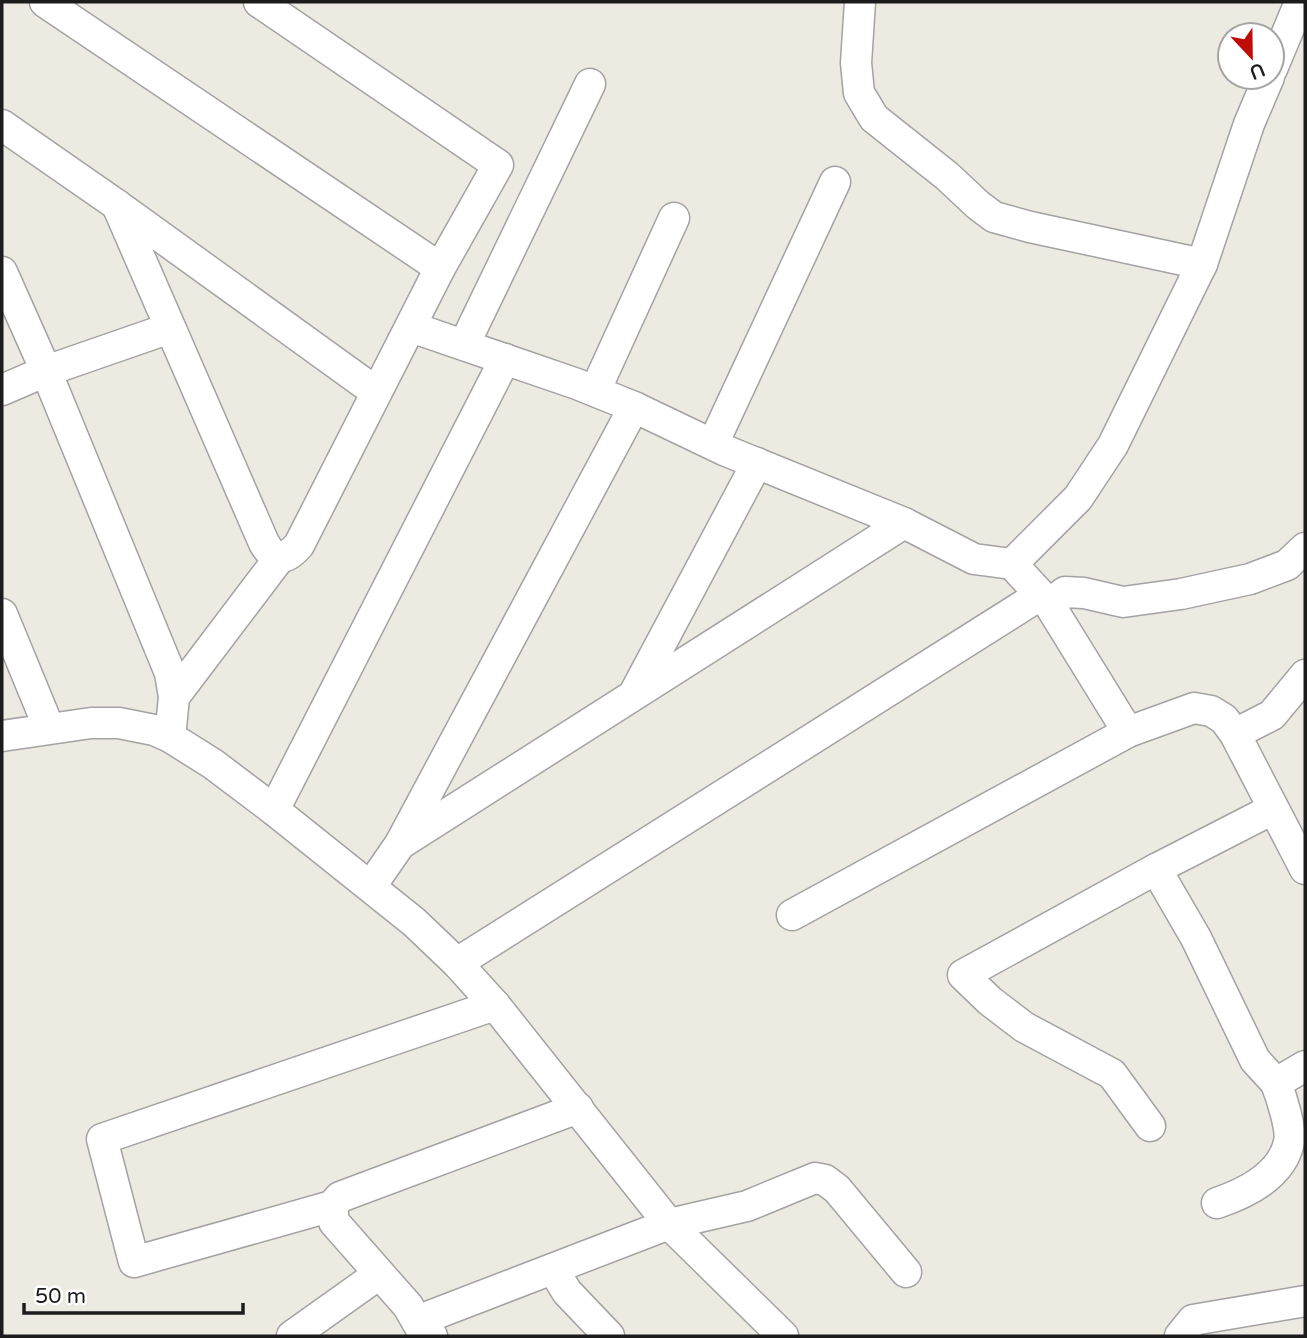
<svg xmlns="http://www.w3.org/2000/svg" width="1307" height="1338" font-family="'Varela Round',sans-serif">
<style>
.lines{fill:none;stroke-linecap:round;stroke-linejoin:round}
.minor-casing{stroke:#a3a3a3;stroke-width:33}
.minor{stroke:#fff;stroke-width:30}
</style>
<rect width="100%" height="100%" fill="#edeae2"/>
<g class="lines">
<g class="minor-casing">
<g id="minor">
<polyline points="45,2 440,268"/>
<polyline points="860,2 856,63 859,93 874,118 947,176 978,205 994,217 1030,227 1202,264"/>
<polyline points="1272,69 1300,2"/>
<polyline points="2,125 117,205 376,392"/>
<path d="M117 205 264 543C275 562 285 561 299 545L440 268 498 165 259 2"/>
<polyline points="2,272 46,371 170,673 174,697 170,737"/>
<polyline points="411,327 577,384 634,407 724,450 904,523 974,559 1012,564 1049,604 1128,732"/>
<polyline points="464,345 590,84"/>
<polyline points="2,390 46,371 170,328"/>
<polyline points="595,391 674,218"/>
<polyline points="713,444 835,182"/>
<polyline points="1012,564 1078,498 1113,445 1202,264 1249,124 1269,77"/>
<polyline points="1049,604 1065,592 1084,593 1123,602 1181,594 1250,579 1287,565 1305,548"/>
<polyline points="2,614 49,728"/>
<polyline points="634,694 757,463"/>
<polyline points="174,697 280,557"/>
<polyline points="1235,734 1272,715 1305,675"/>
<polyline points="2,736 91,723 119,723 154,730 170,737 213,764 274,810 414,922 457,963 495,1005 669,1224 783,1336"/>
<polyline points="1273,809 1156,869 1196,938 1255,1060 1276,1083"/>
<polyline points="274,810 505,359"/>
<polyline points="401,842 634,407"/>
<polyline points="371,886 400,844 904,523"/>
<polyline points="792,915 1128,732 1194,708 1211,711 1224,719 1235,734 1305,869"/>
<polyline points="457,963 1040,595"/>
<polyline points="1150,1126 1112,1074 1024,1027 990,1001 963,975 1156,869"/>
<path d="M1217 1203C1246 1193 1282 1176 1289 1142 1292 1129 1281 1096 1276 1083L1305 1066"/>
<polyline points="332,1206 134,1262 102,1139 495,1005"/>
<polyline points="553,1269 567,1292 609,1336"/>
<polyline points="292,1336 379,1274"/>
<polyline points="425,1336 408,1306 334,1222 332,1206 340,1197 578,1108"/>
<polyline points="432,1336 417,1321 669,1224 747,1206 815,1178 825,1180 837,1189 906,1272"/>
<polyline points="1180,1336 1193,1320 1305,1301"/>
</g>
</g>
<use href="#minor" class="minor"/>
</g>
<rect width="1307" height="1338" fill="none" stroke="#1c1c1c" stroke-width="7"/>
<g transform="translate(1251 56) rotate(158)"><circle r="33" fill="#ffffff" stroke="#a4a4a4" stroke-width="2"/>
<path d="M0-5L12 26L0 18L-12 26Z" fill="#c00c08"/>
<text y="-10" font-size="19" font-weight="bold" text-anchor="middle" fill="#1c1c1c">U</text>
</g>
<path d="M24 1303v10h219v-10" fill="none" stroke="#1c1c1c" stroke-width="3.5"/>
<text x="35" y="1303" font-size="21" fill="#1c1c1c" stroke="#ffffff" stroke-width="5" paint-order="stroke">50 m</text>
</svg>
